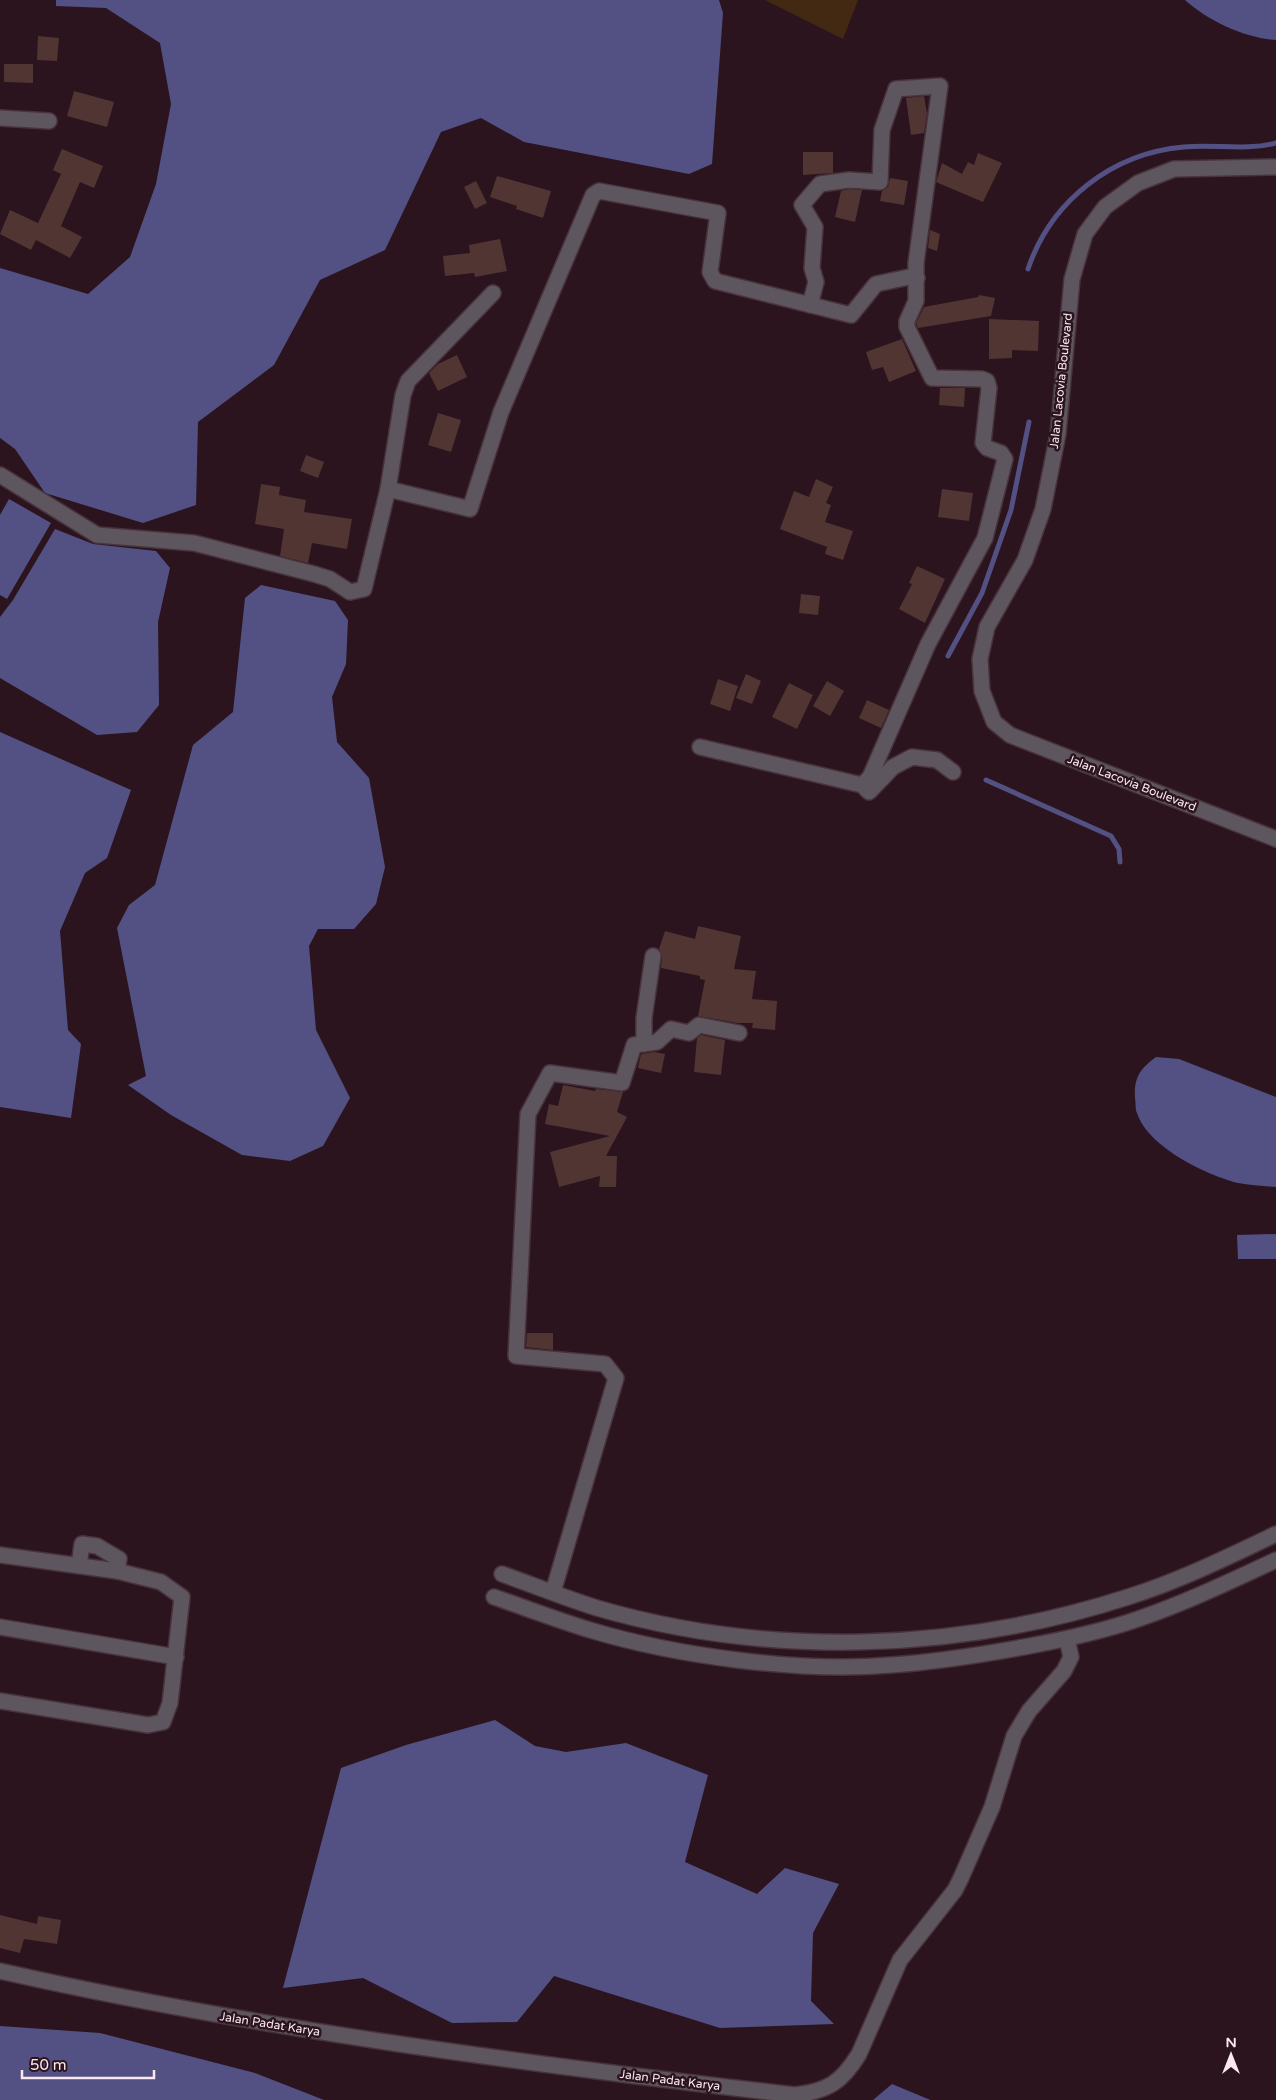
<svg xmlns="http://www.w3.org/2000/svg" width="1276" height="2100" font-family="'Varela Round',sans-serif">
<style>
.green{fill:#432911}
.water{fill:#535183}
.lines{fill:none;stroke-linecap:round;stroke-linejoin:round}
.stream{stroke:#535183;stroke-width:5}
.building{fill:#513532}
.street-casing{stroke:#48323b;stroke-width:18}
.street{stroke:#5d565f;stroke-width:15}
.labels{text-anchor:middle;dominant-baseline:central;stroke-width:5;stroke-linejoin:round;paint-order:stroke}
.street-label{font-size:12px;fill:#f9e8ee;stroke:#2b141e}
</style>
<rect width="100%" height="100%" fill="#2b141e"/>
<polygon class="green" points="765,0 858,0 843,39"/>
<g class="water">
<polygon points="56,0 719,0 723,13 712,164 689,174 524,142 481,118 441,132 385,250 320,280 274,365 198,422 196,505 143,523 45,493 15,449 0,438 0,268 88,294 130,257 156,184 171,104 160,43 106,8 56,6"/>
<path d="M1185 0H1276V40C1245 38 1208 21 1185 0Z"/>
<polygon points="9,499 51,523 7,599 0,595 0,515"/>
<polygon points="55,529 93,544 156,551 170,568 158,622 159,705 137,732 97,735 0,678 0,617 13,600"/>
<polygon points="261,585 335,601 348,620 346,664 332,697 337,742 369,778 385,867 376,904 354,929 318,929 309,946 316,1030 350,1098 323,1146 290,1161 242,1155 171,1115 128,1085 146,1076 117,928 129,905 155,885 193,745 233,712 245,598"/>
<polygon points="0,732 131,790 107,858 85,873 60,931 68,1030 81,1044 71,1118 0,1107"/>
<path d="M1156 1057 1179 1059 1276 1097V1187C1264 1186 1250 1185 1238 1183 1206 1175 1148 1147 1137 1113 1135 1109 1136 1103 1135 1098 1134 1077 1140 1069 1156 1057Z"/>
<polygon points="1276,1234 1276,1259 1238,1259 1237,1235"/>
<polygon points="495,1720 535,1746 566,1752 626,1743 708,1775 685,1862 757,1894 785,1868 839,1884 813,1933 811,2001 834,2024 720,2028 554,1976 517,2022 452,2023 363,1978 283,1988 341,1768 406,1745"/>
<polygon points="0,2026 100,2033 255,2073 324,2100 0,2100"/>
<polygon points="892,2084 928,2099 931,2100 873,2100"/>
</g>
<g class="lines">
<g class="stream">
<path d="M1028 269C1051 201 1112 153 1184 147 1215 144 1246 151 1276 143"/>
<polyline points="948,656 982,593 1011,510 1029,422"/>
<polyline points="986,780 1111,836 1119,849 1120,862"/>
</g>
</g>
<g class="building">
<polygon points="38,36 59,38 57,61 37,60"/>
<polygon points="4,64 33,64 33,83 4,82"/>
<polygon points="74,91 114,102 107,127 67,116"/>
<polygon points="924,96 927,114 924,133 911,135 906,98"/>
<polygon points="62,149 103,166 94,188 80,182 61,226 82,237 70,258 36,240 31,250 0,234 10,210 38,223 61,174 53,170"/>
<polygon points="803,152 833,152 833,173 803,175"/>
<polygon points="978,153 1002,163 983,202 936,182 942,163 962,174 968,162 974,165"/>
<polygon points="497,176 551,191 543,218 516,209 517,206 490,197"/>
<polygon points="890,178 908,181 904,205 880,201 882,191 888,187"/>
<polygon points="476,181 487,203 475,209 464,187"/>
<polygon points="849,189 862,190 855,222 835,217 841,191"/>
<polygon points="930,230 940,234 937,251 928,248"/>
<polygon points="500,239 507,271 475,277 474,273 445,276 443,256 470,253 469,245"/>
<polygon points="979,295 995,298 991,316 918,328 916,323 924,307 978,297"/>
<polygon points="989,319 1039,321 1038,351 1012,350 1012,358 989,359"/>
<polygon points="902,339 916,371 889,382 883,367 872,370 866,352"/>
<polygon points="457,355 467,377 438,391 429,373 438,364"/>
<polygon points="940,388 965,388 964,407 939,405"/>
<polygon points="438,413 461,420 451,452 428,445"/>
<polygon points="306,455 324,462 318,478 300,471"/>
<polygon points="816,479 833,487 826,503 831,505 825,522 853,531 843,560 825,554 827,547 780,529 794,491 809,497"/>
<polygon points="261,484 280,487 279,495 306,500 304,512 352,519 347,549 312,543 308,563 280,556 284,529 255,524"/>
<polygon points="942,489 973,493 969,521 938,517"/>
<polygon points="917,566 945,579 925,623 899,609 912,584 909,583"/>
<polygon points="801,594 820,596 818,615 799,613"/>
<polygon points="746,674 761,681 752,704 736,698"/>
<polygon points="718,679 738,686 730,711 710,704"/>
<polygon points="827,681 844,691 830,716 813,706"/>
<polygon points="789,683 813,695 797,729 772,717"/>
<polygon points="867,700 889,710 881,728 859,718"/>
<polygon points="698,926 741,936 734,969 756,971 752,999 777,1001 775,1030 752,1028 753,1023 738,1023 698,1016 705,980 700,979 700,976 661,968 662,957 659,949 665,931 695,939"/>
<polygon points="701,1035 725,1040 721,1075 694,1072 697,1038"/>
<polygon points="654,1052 665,1054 661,1073 638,1068 641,1054"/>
<polygon points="563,1085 595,1091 596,1089 623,1092 617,1112 627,1117 606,1156 617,1156 616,1187 599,1187 600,1176 559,1187 550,1152 610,1136 545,1124 549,1104 558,1106"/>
<polygon points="527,1333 553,1333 553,1350 526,1347"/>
<polygon points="0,1915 37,1924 38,1916 61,1920 57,1944 24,1939 20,1953 0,1948"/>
</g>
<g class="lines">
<g class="street-casing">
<g id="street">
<polyline points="0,118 49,121"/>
<polyline points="1276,167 1174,169 1138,183 1105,207 1085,234 1072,279 1058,434 1043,509 1025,560 987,627 980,659 982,691 994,722 1010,735 1276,839"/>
<polyline points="0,475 97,535 194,543 314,574 330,579 350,592 364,589 388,489 403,395 408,381 493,293"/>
<polyline points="388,489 470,509 501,412 593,195 599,191 718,213 710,272 715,281 851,315 876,284 909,277 917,278"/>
<polyline points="700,747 862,785 870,777 928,644 985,538 1005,459 1001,453 987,448 983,443 989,388 987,381 982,379 932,378 907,327 907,321 916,301 916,263 940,86 896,89 882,130 880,182 849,180 820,184 802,205 815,227 812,268 816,282 810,305"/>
<polyline points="865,788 869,792 893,767 912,757 937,760 953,772"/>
<polyline points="644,1044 644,1018 653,956"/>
<polyline points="0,1555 117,1571 119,1559 97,1546 82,1544 79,1566"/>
<path d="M502 1574C533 1585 565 1598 597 1608 769 1658 958 1652 1128 1597 1179 1581 1228 1557 1276 1534"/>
<polyline points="553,1592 616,1378 605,1364 516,1356 528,1114 550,1073 622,1083 634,1045 657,1042 671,1029 689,1033 699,1025 739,1033"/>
<path d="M494 1597C526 1608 557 1620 590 1630 676 1656 801 1673 891 1665 936 1662 980 1655 1024 1647 1062 1640 1101 1632 1138 1619 1185 1603 1231 1581 1276 1560"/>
<polyline points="0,1627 176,1657"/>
<polyline points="0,1701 148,1725 163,1722 170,1703 182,1597 161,1582 117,1571"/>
<path d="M0 1971C262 2030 529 2064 795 2095 828 2091 842 2082 859 2054L900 1960 955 1890 961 1878 992 1807 1014 1736 1029 1711 1064 1671 1071 1657 1067 1639"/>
</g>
</g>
<use href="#street" class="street"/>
</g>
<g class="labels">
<g class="street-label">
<text transform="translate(1061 381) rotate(-84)">Jalan Lacovia Boulevard</text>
<text transform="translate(1132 783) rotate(21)">Jalan Lacovia Boulevard</text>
<text transform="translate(270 2024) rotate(9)">Jalan Padat Karya</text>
<text transform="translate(670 2080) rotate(7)">Jalan Padat Karya</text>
</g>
</g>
<g transform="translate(1231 2055)" stroke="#2b141e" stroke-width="4" paint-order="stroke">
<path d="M0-4L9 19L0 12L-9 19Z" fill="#f9e8ee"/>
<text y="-8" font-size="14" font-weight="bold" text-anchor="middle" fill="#f9e8ee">N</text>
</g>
<path d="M22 2070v8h132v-8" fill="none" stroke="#f9e8ee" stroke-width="2.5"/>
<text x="30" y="2070" font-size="15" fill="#f9e8ee" stroke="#2b141e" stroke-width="4" paint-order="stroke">50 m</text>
</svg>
